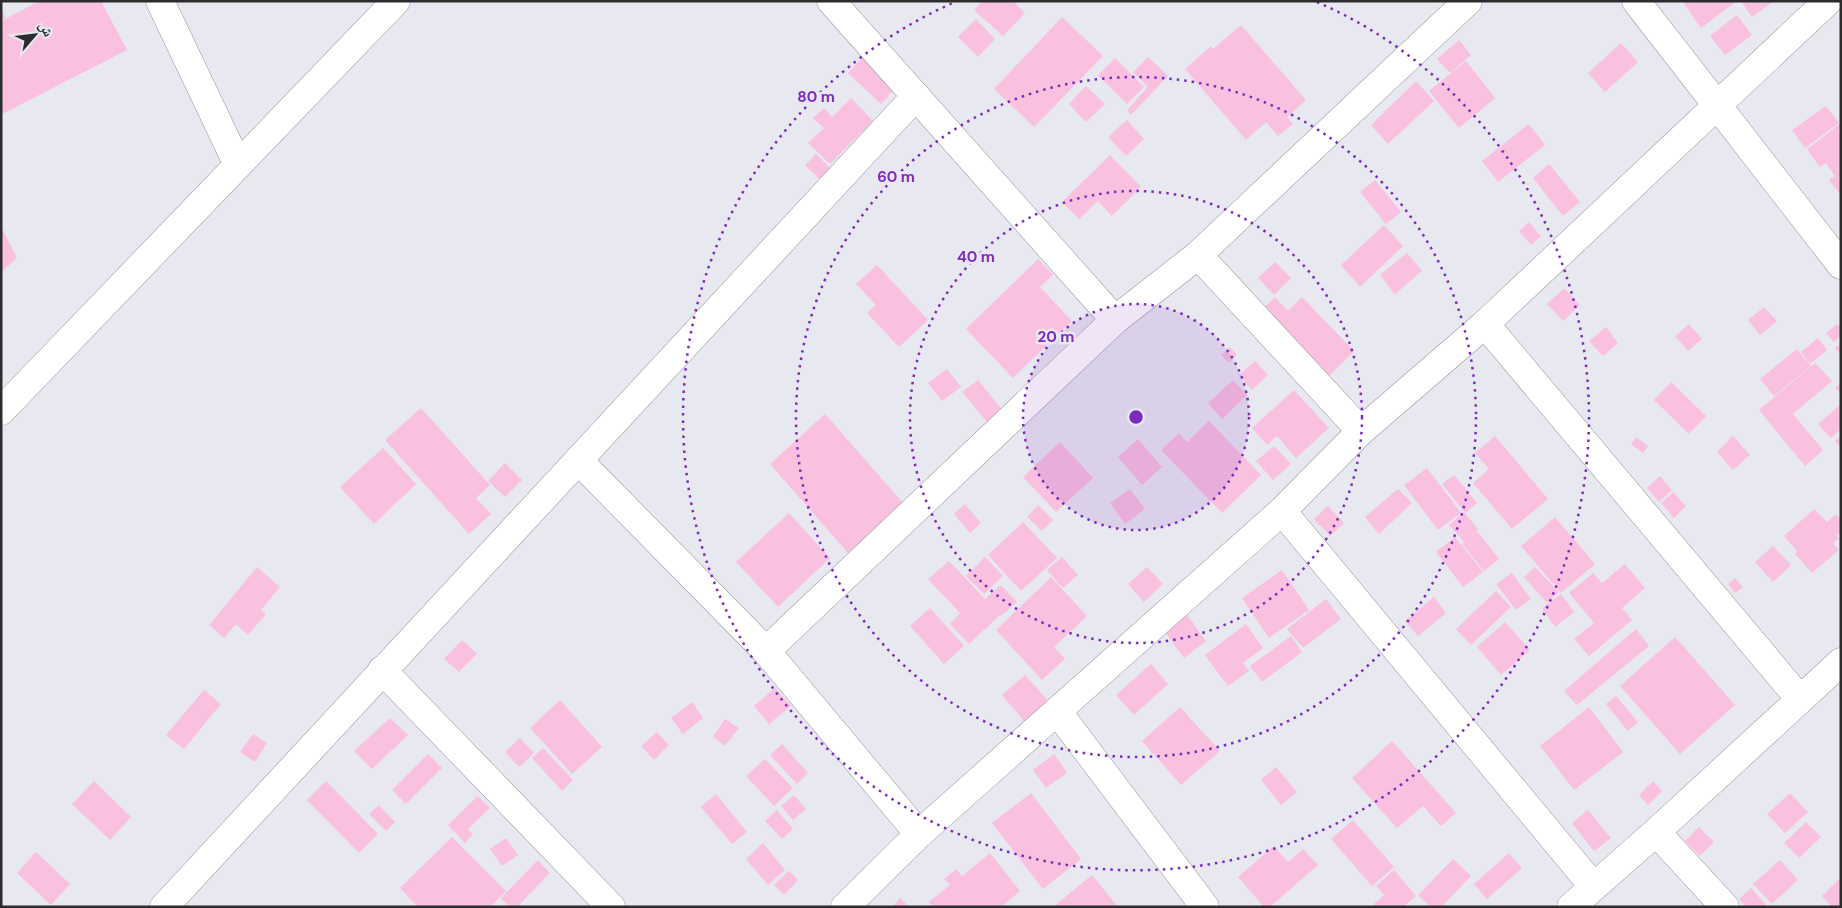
<svg xmlns="http://www.w3.org/2000/svg" width="1842" height="908" font-family="'DM Sans','Noto Naskh Arabic',sans-serif">
<style>
.building{fill:#f9c0df}
.lines{fill:none;stroke-linecap:round;stroke-linejoin:round}
.minor-casing{stroke:#96969d;stroke-width:29}
.minor{stroke:#fff;stroke-width:28}
.ring{fill:none;stroke:#7b2cbf;stroke-width:2.5;stroke-dasharray:2.5 5}
.centre{fill:#7b2cbf;stroke:#e8e8f0;stroke-width:2.5}
.ring-label{font-size:15px;text-anchor:middle;font-weight:bold;fill:#7b2cbf;stroke:#e8e8f0;stroke-width:5;stroke-linejoin:round;paint-order:stroke}
</style>
<rect width="100%" height="100%" fill="#e8e8f0"/>
<g class="building">
<polygon points="40,1 101,1 127,50 2,114 1,21"/>
<polygon points="983,1 1013,1 1025,13 1003,36 974,10"/>
<polygon points="1682,1 1737,1 1701,28"/>
<polygon points="1741,1 1774,1 1752,17"/>
<polygon points="1,8 6,18 1,20"/>
<polygon points="1737,15 1752,35 1725,55 1710,36"/>
<polygon points="1062,17 1103,56 1034,127 994,89"/>
<polygon points="976,19 995,39 978,57 958,37"/>
<polygon points="1241,25 1306,100 1287,117 1293,124 1278,136 1266,122 1246,140 1185,69 1211,46 1213,49"/>
<polygon points="1459,40 1471,55 1450,73 1437,59"/>
<polygon points="1621,43 1638,62 1605,92 1588,73"/>
<polygon points="865,55 897,86 881,104 848,73"/>
<polygon points="1148,57 1168,76 1131,115 1127,110 1148,87 1133,72"/>
<polygon points="1115,58 1144,87 1127,104 1098,75"/>
<polygon points="1466,61 1495,98 1459,128 1429,91"/>
<polygon points="1416,81 1434,101 1388,144 1371,125"/>
<polygon points="1086,86 1105,104 1086,122 1069,104"/>
<polygon points="851,98 873,121 830,164 808,143 824,128 813,118 824,108 832,117"/>
<polygon points="1826,106 1839,123 1805,148 1792,130"/>
<polygon points="1127,120 1144,139 1126,156 1108,137"/>
<polygon points="1841,123 1841,195 1829,180 1835,176 1826,163 1820,167 1807,149"/>
<polygon points="1529,124 1545,145 1498,182 1482,161"/>
<polygon points="816,154 833,171 822,182 805,165"/>
<polygon points="1110,155 1141,187 1112,216 1098,201 1079,219 1062,202"/>
<polygon points="1549,164 1580,202 1563,216 1533,178"/>
<polygon points="1375,180 1401,212 1386,224 1360,192"/>
<polygon points="1529,222 1541,236 1531,245 1519,231"/>
<polygon points="1384,225 1403,246 1360,287 1341,265"/>
<polygon points="1,226 17,258 1,272"/>
<polygon points="1407,253 1422,271 1395,294 1380,275"/>
<polygon points="1038,259 1053,275 1040,287 1072,321 1013,378 966,329"/>
<polygon points="1275,262 1291,278 1274,295 1258,278"/>
<polygon points="877,265 928,320 899,347 867,313 876,305 856,284"/>
<polygon points="1564,288 1580,305 1563,321 1547,304"/>
<polygon points="1275,297 1288,311 1302,297 1354,351 1326,379 1259,312"/>
<polygon points="1764,307 1777,321 1760,335 1748,320"/>
<polygon points="1689,324 1702,339 1688,351 1675,336"/>
<polygon points="1837,324 1841,328 1841,336 1834,342 1826,333"/>
<polygon points="1606,327 1618,343 1603,356 1589,341"/>
<polygon points="1818,338 1827,350 1810,364 1801,352"/>
<polygon points="1841,343 1841,355 1835,348"/>
<polygon points="1230,347 1237,355 1229,363 1221,355"/>
<polygon points="1797,349 1811,366 1774,396 1760,379"/>
<polygon points="1255,361 1268,375 1252,390 1239,375"/>
<polygon points="1815,363 1832,381 1793,414 1823,450 1805,466 1759,410"/>
<polygon points="947,369 961,387 942,401 928,383"/>
<polygon points="978,380 1003,411 988,423 962,392"/>
<polygon points="1233,380 1247,395 1222,419 1208,403"/>
<polygon points="1671,382 1706,416 1689,434 1654,400"/>
<polygon points="1841,383 1841,394 1835,388"/>
<polygon points="1294,390 1329,428 1296,458 1277,436 1267,445 1252,428"/>
<polygon points="1841,404 1841,429 1831,438 1818,424"/>
<polygon points="421,408 490,485 476,498 491,514 469,534 385,440"/>
<polygon points="825,414 903,503 848,553 770,464"/>
<polygon points="1209,421 1261,475 1222,513 1161,450 1179,433 1187,442"/>
<polygon points="1495,436 1548,499 1512,529 1473,483 1489,469 1475,453"/>
<polygon points="1733,436 1750,455 1733,470 1717,452"/>
<polygon points="1841,436 1841,447 1835,441"/>
<polygon points="1636,437 1648,446 1643,453 1631,444"/>
<polygon points="1138,439 1162,467 1142,485 1118,457"/>
<polygon points="1060,442 1093,478 1056,512 1023,477"/>
<polygon points="1274,446 1291,464 1273,480 1256,461"/>
<polygon points="383,448 416,484 374,524 340,487"/>
<polygon points="505,463 522,480 505,497 488,481"/>
<polygon points="1427,468 1461,513 1438,530 1404,485"/>
<polygon points="1454,475 1477,503 1465,513 1442,484"/>
<polygon points="1660,476 1672,490 1659,502 1647,488"/>
<polygon points="1130,489 1145,509 1125,524 1110,503"/>
<polygon points="1398,489 1412,503 1379,534 1365,517"/>
<polygon points="1673,492 1686,506 1674,518 1661,503"/>
<polygon points="965,504 981,523 970,533 954,514"/>
<polygon points="1038,505 1053,520 1042,531 1027,517"/>
<polygon points="1328,506 1344,523 1330,536 1314,519"/>
<polygon points="1814,509 1827,522 1836,514 1841,519 1841,532 1836,536 1839,538 1833,543 1839,550 1812,573 1795,554 1797,551 1784,536"/>
<polygon points="1464,512 1478,529 1467,539 1477,531 1499,559 1484,571 1462,544 1464,542 1449,525"/>
<polygon points="789,513 830,558 778,607 736,562"/>
<polygon points="1555,517 1595,564 1561,593 1521,546"/>
<polygon points="1023,522 1057,558 1021,591 988,555"/>
<polygon points="1455,537 1483,572 1463,587 1436,552"/>
<polygon points="1773,546 1791,565 1773,582 1755,562"/>
<polygon points="985,557 1003,576 984,594 966,576"/>
<polygon points="1062,557 1078,575 1063,588 1047,570"/>
<polygon points="949,561 985,599 1001,585 1017,602 1001,616 1000,615 969,644 950,624 960,613 928,579"/>
<polygon points="1625,564 1645,588 1622,608 1632,620 1589,656 1574,639 1594,623 1569,593 1593,573 1602,583"/>
<polygon points="257,567 280,587 261,610 266,614 248,635 236,624 224,638 209,625"/>
<polygon points="1147,567 1163,584 1144,602 1128,584"/>
<polygon points="1535,567 1559,592 1547,603 1524,577"/>
<polygon points="1282,570 1309,610 1269,638 1242,598"/>
<polygon points="1512,573 1531,599 1516,610 1496,584"/>
<polygon points="1051,577 1087,616 1054,647 1065,659 1042,680 996,630"/>
<polygon points="1735,578 1743,587 1735,593 1728,584"/>
<polygon points="1496,591 1511,607 1471,645 1456,629"/>
<polygon points="1561,594 1574,612 1555,627 1542,608"/>
<polygon points="1434,597 1446,613 1418,636 1405,621"/>
<polygon points="1326,599 1341,619 1303,648 1287,629"/>
<polygon points="930,608 964,646 944,664 910,626"/>
<polygon points="1187,615 1206,641 1184,658 1165,632"/>
<polygon points="1505,622 1530,650 1501,675 1477,647"/>
<polygon points="1246,624 1263,648 1243,663 1249,671 1228,686 1205,655"/>
<polygon points="1636,629 1649,646 1577,705 1564,691"/>
<polygon points="1291,636 1302,652 1262,682 1250,666"/>
<polygon points="1675,637 1735,705 1680,754 1620,686"/>
<polygon points="462,640 477,654 459,672 444,659"/>
<polygon points="1151,664 1168,684 1134,715 1116,695"/>
<polygon points="1025,675 1053,706 1029,727 1002,695"/>
<polygon points="775,688 791,706 769,724 754,706"/>
<polygon points="204,690 221,704 184,749 166,735"/>
<polygon points="1616,696 1638,722 1628,731 1606,704"/>
<polygon points="560,700 602,747 572,774 530,728"/>
<polygon points="692,702 703,718 683,734 671,718"/>
<polygon points="1180,707 1220,751 1181,785 1142,741"/>
<polygon points="1589,707 1623,752 1574,790 1540,746"/>
<polygon points="390,718 408,735 372,769 354,751"/>
<polygon points="725,719 739,728 725,746 713,737"/>
<polygon points="657,732 669,745 654,760 641,746"/>
<polygon points="253,734 267,743 255,762 240,752"/>
<polygon points="520,738 534,753 519,767 505,752"/>
<polygon points="1392,741 1456,813 1441,826 1423,806 1397,828 1352,778"/>
<polygon points="782,744 808,773 797,784 770,755"/>
<polygon points="543,748 573,780 562,791 532,758"/>
<polygon points="428,754 442,768 406,804 392,790"/>
<polygon points="1054,754 1067,773 1046,788 1033,770"/>
<polygon points="765,759 793,788 774,806 746,776"/>
<polygon points="1276,767 1297,792 1281,805 1261,780"/>
<polygon points="94,781 131,817 110,840 72,804"/>
<polygon points="326,781 378,834 359,853 307,800"/>
<polygon points="1653,781 1662,791 1648,805 1639,795"/>
<polygon points="1031,793 1081,859 1043,889 992,823"/>
<polygon points="1790,793 1808,812 1785,833 1767,814"/>
<polygon points="716,794 747,832 732,844 701,807"/>
<polygon points="794,795 806,809 793,820 781,806"/>
<polygon points="478,796 490,808 468,829 473,834 465,843 448,825"/>
<polygon points="379,805 395,822 386,831 369,814"/>
<polygon points="777,810 793,829 782,839 765,821"/>
<polygon points="1588,810 1611,838 1594,851 1572,823"/>
<polygon points="1353,820 1394,867 1372,886 1331,839"/>
<polygon points="1806,822 1821,837 1799,858 1784,843"/>
<polygon points="1699,827 1714,842 1700,856 1685,841"/>
<polygon points="452,837 506,891 490,907 418,907 400,888"/>
<polygon points="506,838 518,855 502,866 490,849"/>
<polygon points="763,843 785,870 768,885 746,859"/>
<polygon points="1274,846 1288,862 1303,849 1318,865 1270,907 1264,907 1238,877"/>
<polygon points="36,852 70,884 51,905 17,873"/>
<polygon points="990,853 1020,891 1001,907 933,907 929,902 950,885 944,879 956,869 962,876"/>
<polygon points="1509,853 1522,868 1487,899 1474,884"/>
<polygon points="1453,859 1471,876 1441,907 1431,907 1418,895"/>
<polygon points="538,860 550,873 517,907 509,907 501,898"/>
<polygon points="1780,860 1798,880 1772,904 1753,884"/>
<polygon points="1394,870 1416,896 1403,907 1376,907 1374,904 1384,895 1376,886"/>
<polygon points="789,871 798,880 784,895 774,885"/>
<polygon points="1092,875 1118,907 1053,907"/>
<polygon points="1839,879 1841,881 1841,907 1832,907 1822,896"/>
<polygon points="1751,888 1768,907 1746,907 1739,899"/>
<polygon points="900,898 909,907 893,907"/>
</g>
<g class="lines">
<g class="minor-casing">
<g id="minor">
<polyline points="160,1 238,165"/>
<polyline points="831,1 1115,320"/>
<polyline points="1636,1 1841,265"/>
<polyline points="1198,255 1361,431"/>
<polyline points="1485,324 1799,698"/>
<polyline points="1,411 396,1"/>
<polyline points="579,461 766,651 919,834"/>
<polyline points="1282,511 1593,886"/>
<polyline points="766,651 1115,320 1198,255 1468,1"/>
<polyline points="382,670 611,907"/>
<polyline points="1057,711 1205,907"/>
<polyline points="1656,832 1725,907"/>
<polyline points="164,907 916,96"/>
<polyline points="845,907 919,834 1282,511 1361,431 1485,324 1828,1"/>
<polyline points="1571,907 1656,832 1841,662"/>
</g>
</g>
<use href="#minor" class="minor"/>
</g>
<circle cx="1136" cy="417" r="113" fill="#7b2cbf" fill-opacity=".12"/>
<g class="ring">
<circle cx="1136" cy="417" r="113"/>
<circle cx="1136" cy="417" r="226"/>
<circle cx="1136" cy="417" r="340"/>
<path d="M1317 2A453 453 0 1 1 955 2"/>
</g>
<circle cx="1136" cy="417" r="8" class="centre"/>
<g class="ring-label">
<text x="816" y="102">80 m</text>
<text x="896" y="182">60 m</text>
<text x="976" y="262">40 m</text>
<text x="1056" y="342">20 m</text>
</g>
<rect width="1842" height="908" fill="none" stroke="#2c2c2f" stroke-width="5"/>
<g transform="translate(35 35) rotate(62)" stroke="#e8e8f0" stroke-width="4" paint-order="stroke">
<path d="M0-4L9 19L0 12L-9 19Z" fill="#2c2c2f"/>
<text y="-8" font-size="14" font-weight="bold" text-anchor="middle" fill="#2c2c2f">ش</text>
</g>
</svg>
